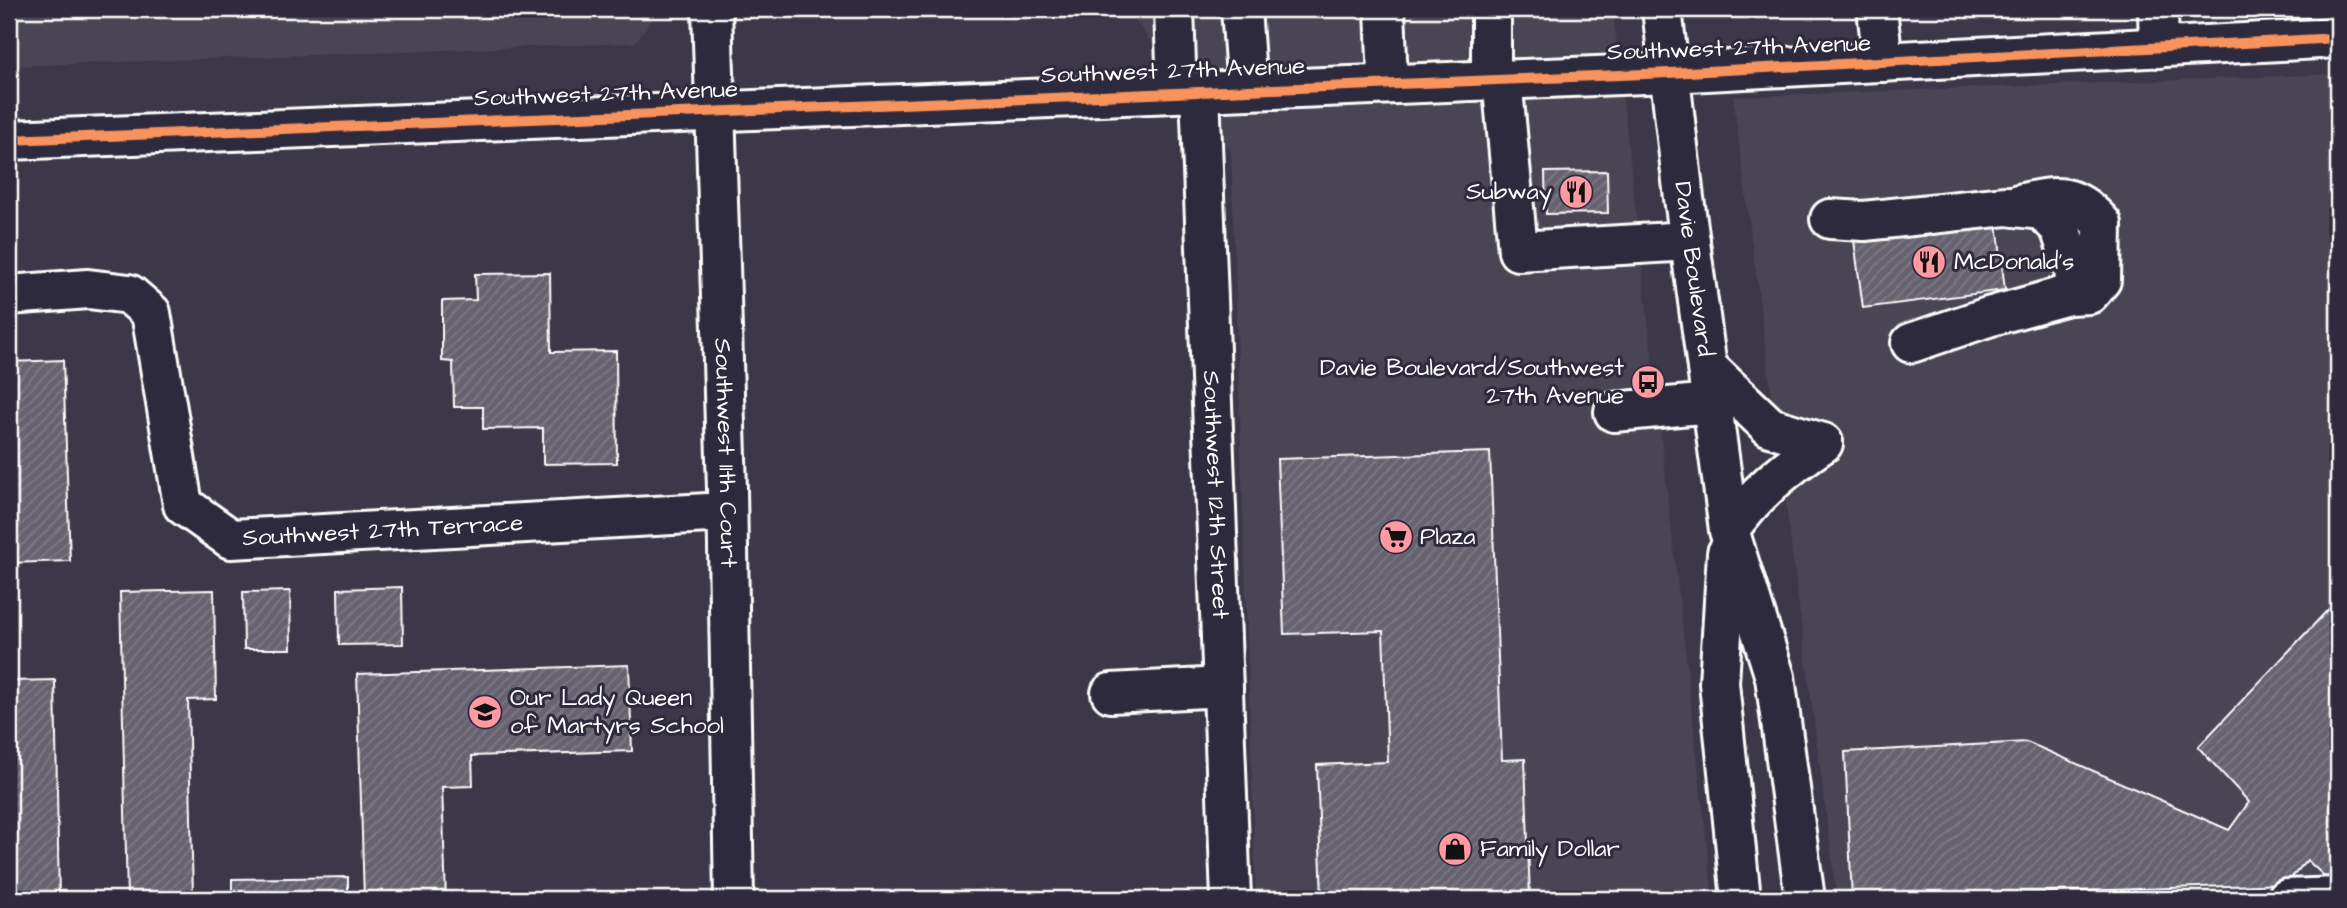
<svg xmlns="http://www.w3.org/2000/svg" width="2347" height="908" font-family="'Architects Daughter',sans-serif">
<style>
.built{fill:#494455}
.building{fill:url(#building-hatch);stroke:#fff;stroke-width:2}
.lines{fill:none;stroke-linecap:round;stroke-linejoin:round}
.minor-casing{stroke:#fff;stroke-width:44}
.major-casing{stroke:#fff;stroke-width:44}
.minor{stroke:#2f2a3d;stroke-width:38}
.major{stroke:#2f2a3d;stroke-width:38}
.cycleway-casing{stroke:#2f2a3d;stroke-width:15}
.cycleway{stroke:#f8935d;stroke-width:10}
.labels{text-anchor:middle;dominant-baseline:central;stroke-width:6;stroke-linejoin:round;paint-order:stroke}
.street-label{font-size:24px;fill:#fff;stroke:#2f2a3d}
.poi-label{font-size:24px;fill:#fff;stroke:#2f2a3d;text-anchor:start}
</style>
<defs>
<pattern id="building-hatch" width="6" height="6" patternUnits="userSpaceOnUse" patternTransform="scale(1.75)"><rect width="6" height="6" fill="#666270"/><path d="M-1 1l2-2M0 6l6-6M5 7l2-2" fill="none" stroke="#7d7a85"/></pattern>
</defs>
<rect width="100%" height="100%" fill="#3c3749"/>
<filter id="ink" filterUnits="userSpaceOnUse"><feTurbulence type="fractalNoise" baseFrequency=".0143" numOctaves="2"/><feDisplacementMap in="SourceGraphic" scale="14" xChannelSelector="R" yChannelSelector="G"/><feConvolveMatrix kernelMatrix="1 2 1 2 8 2 1 2 1" color-interpolation-filters="sRGB"/></filter>
<g filter="url(#ink)">
<g class="built">
<polygon points="12,9 659,9 635,43 13,66"/>
<polygon points="1131,9 1613,9 1713,899 1256,899 1231,152 1131,15"/>
<polygon points="2338,74 2338,899 1837,899 1733,97"/>
</g>
<g class="building">
<polygon points="1607,171 1608,213 1546,214 1545,172"/>
<polygon points="1996,215 2005,290 1863,308 1853,233"/>
<polygon points="550,273 551,352 616,351 617,463 543,464 543,428 483,429 483,407 454,407 453,362 442,361 442,301 476,300 475,274"/>
<polygon points="63,360 70,561 9,563 9,362"/>
<polygon points="1490,452 1502,760 1525,759 1530,899 1322,899 1317,765 1388,762 1383,631 1284,634 1277,459"/>
<polygon points="402,587 403,644 339,645 338,589"/>
<polygon points="214,590 216,699 188,700 193,896 219,895 219,899 127,899 120,592"/>
<polygon points="290,591 291,649 244,649 243,592"/>
<polygon points="2338,599 2338,889 2307,860 2286,884 1852,899 1845,752 2027,742 2229,830 2249,802 2198,747"/>
<polygon points="629,665 632,751 472,756 473,786 442,787 446,899 364,899 357,674"/>
<polygon points="55,680 59,899 9,899 9,681"/>
<polygon points="348,877 348,899 232,899 232,879"/>
</g>
<g class="lines">
<g class="minor-casing">
<g id="minor">
<path id="s1" d="M712 9 727 489 734 899"/>
<polyline points="1174,9 1177,92"/>
<polyline points="1241,9 1247,89"/>
<polyline points="1385,9 1388,83"/>
<polyline points="1877,9 1883,62"/>
<polyline points="2158,9 2159,48"/>
<polyline points="1502,78 1518,251 1690,241"/>
<polyline points="1491,79 1491,9"/>
<path id="s2" d="M1200 91 1231 899"/>
<polyline points="9,140 1669,73 2338,38"/>
<path d="M2019 204C2058 195 2073 192 2102 224L2101 280 2089 294 2068 295"/>
<polyline points="1830,219 1864,221 2006,206 2042,210 2060,228 2075,273 2074,286 2068,295 1988,317 1911,343"/>
<path id="s3" d="M9 295 88 289 129 294 151 313 183 505 231 539 727 512"/>
<polyline points="1707,367 1770,427 1823,443"/>
<polyline points="1614,412 1712,403"/>
<path d="M1729 530C1755 493 1786 468 1823 443"/>
<polyline points="1111,693 1223,687"/>
<polyline points="2287,899 2338,897"/>
</g>
</g>
<g class="major-casing">
<g id="major">
<path id="s4" d="M1662 9 1684 198 1729 530 1775 677 1805 899"/>
<polyline points="1727,553 1719,683 1741,899"/>
</g>
</g>
<use href="#minor" class="minor"/>
<use href="#major" class="major"/>
<g class="cycleway-casing">
<polyline id="cycleway" points="9,140 1669,73 2338,38"/>
</g>
<use href="#cycleway" class="cycleway"/>
</g>
</g>
<defs>
<g id="restaurant-disc" transform="scale(1.75)"><circle r="9.5" fill="#ff9aa2" stroke="#2f2a3d"/><path d="M-5-6h1v4h1v-4h1v4h1v-4h1v5L-1.5 .5V6h-2V.5L-5-1ZM5-6V6H3V1.5H1.5Q1.5-4 5-6Z" fill="#111"/></g>
<g id="bus-disc" transform="scale(1.75)"><circle r="9.5" fill="#ff9aa2" stroke="#2f2a3d"/><path d="M-5-6H5V4H4V6H2V4H-2V6H-4V4H-5ZM-3.5-4V0h7V-4ZM-3.5 1.2v1.5H-2V1.2ZM2 1.2v1.5H3.5V1.2Z" fill="#111"/></g>
<g id="supermarket-disc" transform="scale(1.75)"><circle r="9.5" fill="#ff9aa2" stroke="#2f2a3d"/><path d="M-6-5.5h2.5l.6 2H6L4.5 2H-2.5L-4.4-4H-6ZM-1.5 3.2a1.3 1.3 0 1 0 .1 0ZM3 3.2a1.3 1.3 0 1 0 .1 0Z" fill="#111"/></g>
<g id="school-disc" transform="scale(1.75)"><circle r="9.5" fill="#ff9aa2" stroke="#2f2a3d"/><path d="M0-5L7-2L0 1L-7-2ZM-4 1L0 2.5L4 1V4Q0 6-4 4Z" fill="#111"/></g>
<g id="shop-disc" transform="scale(1.75)"><circle r="9.5" fill="#ff9aa2" stroke="#2f2a3d"/><path d="M-5-2.5h2.3a2.7 3.5 0 0 1 5.4 0H5L5.5 6h-11ZM-1.5-2.5h3a1.5 2.3 0 0 0-3 0Z" fill="#111"/></g>
</defs>
<g fill-rule="evenodd">
<use href="#restaurant-disc" x="1576" y="192"/>
<use href="#restaurant-disc" x="1929" y="262"/>
<use href="#bus-disc" x="1648" y="382"/>
<use href="#supermarket-disc" x="1396" y="537"/>
<use href="#school-disc" x="485" y="712"/>
<use href="#shop-disc" x="1455" y="849"/>
</g>
<g class="labels">
<g class="street-label">
<text transform="translate(1739 48) rotate(-2)">Southwest 27th Avenue</text>
<text transform="translate(1173 71) rotate(-2)">Southwest 27th Avenue</text>
<text transform="translate(606 94) rotate(-2)">Southwest 27th Avenue</text>
<text stroke="none"><textPath href="#s4" startOffset="262">Davie Boulevard</textPath></text>
<text stroke="none"><textPath href="#s1" startOffset="444">Southwest 11th Court</textPath></text>
<text stroke="none"><textPath href="#s2" startOffset="404">Southwest 12th Street</textPath></text>
<text stroke="none"><textPath href="#s3" startOffset="555">Southwest 27th Terrace</textPath></text>
</g>
<g class="poi-label">
<text x="1552" y="192" text-anchor="end">Subway</text>
<text x="1954" y="262">McDonald's</text>
<text x="1624" y="368" text-anchor="end">Davie Boulevard/Southwest<tspan x="1624" dy="28">27th Avenue</tspan></text>
<text x="1420" y="537">Plaza</text>
<text x="510" y="698">Our Lady Queen<tspan x="510" dy="28">of Martyrs School</tspan></text>
<text x="1480" y="849">Family Dollar</text>
</g>
</g>
<rect width="2347" height="908" fill="none" stroke="#2f2a3d" stroke-width="35"/>
<rect x="18" y="18" width="2312" height="873" fill="none" stroke="#fff" stroke-width="2.5" filter="url(#ink)"/>
</svg>
